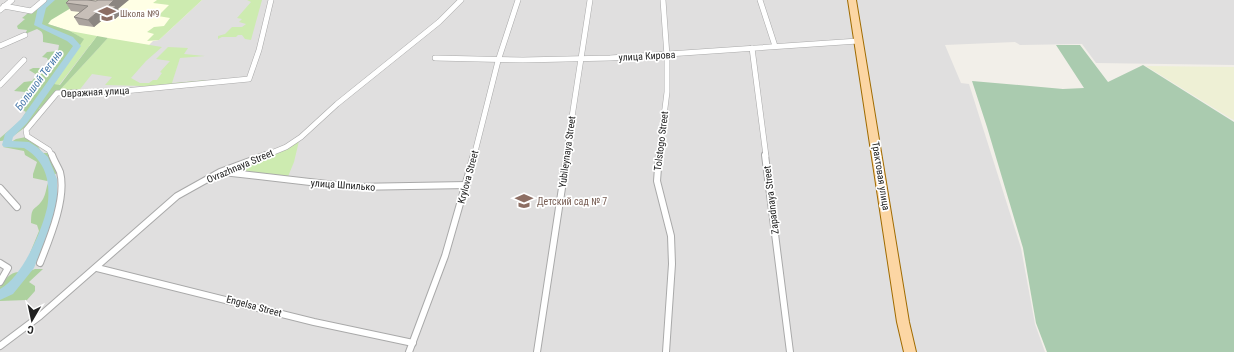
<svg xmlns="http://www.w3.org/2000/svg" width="1234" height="352" font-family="'Roboto Condensed',sans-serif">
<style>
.residential{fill:#e0dfdf}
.education{fill:#ffffe5}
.farmland{fill:#eef0d5}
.grass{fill:#cdebb0}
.forest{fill:#add19e}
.cemetery{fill:#aacbaf}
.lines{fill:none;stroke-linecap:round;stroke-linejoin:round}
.river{fill:#aad3df;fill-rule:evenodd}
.street-far1-casing{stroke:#a9a9a9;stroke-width:6}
.street-casing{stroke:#a9a9a9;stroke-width:8}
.primary-casing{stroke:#a06b00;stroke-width:2}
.street-far1{stroke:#fff;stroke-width:5}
.street{stroke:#fff;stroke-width:6}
.primary{fill:#fcd6a4;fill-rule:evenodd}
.wall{fill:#aba49e}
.shaded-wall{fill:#8b8681}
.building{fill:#c7bfb8;stroke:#8b8681}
.labels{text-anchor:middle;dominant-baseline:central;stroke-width:3.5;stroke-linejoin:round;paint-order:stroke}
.far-education-label{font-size:9px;fill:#785e54;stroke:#fff;text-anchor:start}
.street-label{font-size:10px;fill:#222;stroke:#fff}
.education-label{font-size:10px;fill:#785e54;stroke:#fff;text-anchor:start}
.water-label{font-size:11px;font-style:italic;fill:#4a7aab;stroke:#fff}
</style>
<rect width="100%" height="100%" fill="#f2efe9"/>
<polygon class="residential" points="0,0 1234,0 1234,65 1096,63 1082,44 1020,45 1015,42 945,45 961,83 969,84 1021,248 1035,324 1045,352 0,352"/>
<polygon class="education" points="64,0 202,0 159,40 153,41 149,45 80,46 70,31 48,24 52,9"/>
<polygon class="farmland" points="1146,66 1234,67 1234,120 1230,118"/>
<g class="grass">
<polygon points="157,0 202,0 159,40 147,41 154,34 147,32 154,27 164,26 170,18 158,16 169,5 153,3"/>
<polygon points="247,0 262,0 251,40 245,39 242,35 238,35 236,37 222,37 218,39 218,36 225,34 232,27 242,27 246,24 239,22 242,19 237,18 251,2"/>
<polygon points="70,31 97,36 59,85 53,84 83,39"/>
<polygon points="108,38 162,47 146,61 131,78 140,83 149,83 153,80 157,80 162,73 160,72 170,61 156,59 168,47 188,48 184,54 205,56 180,58 172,83 206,80 207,82 142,89 144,86 105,85 112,77 92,74 77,93 57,93"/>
<polygon points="299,141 294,162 287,179 230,171 269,157"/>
</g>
<g class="forest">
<path d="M44 0H78L76 5 51 20 48 24 70 31 84 39 54 84 60 85 97 36 108 38 57 93 39 109 41 112C35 120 9 142 0 141V138L20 121 26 112 16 106 25 92 14 91 24 82 32 81 37 75 29 70 33 68H47L49 63 47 58 42 57 47 52 58 51 59 45 43 42C43 35 44 32 37 29L25 34 27 30 18 29 17 26 25 19 22 18Z"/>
<polygon points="26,137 36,143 42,153 48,153 58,172 47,181 33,178 33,174 37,162 25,155 24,151 3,147 16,139"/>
<path d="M48 183 56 185 57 188 53 228 37 261 33 262 36 255 30 253 39 231 37 225 31 223C31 204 35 212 43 199 46 194 46 188 48 183Z"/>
<path d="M35 269H43L29 282 35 286V291L27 300 0 301C0 297 0 291 0 287 2 281 12 271 19 272L18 276Z"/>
</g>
<polygon class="cemetery" points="1056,45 1080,45 1108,82 1143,65 1234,122 1234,352 1047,352 1036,323 1023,248 987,127 972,81 1063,89 1084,88"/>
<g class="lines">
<path class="river" d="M46 0H55L46 8 42 24 73 37 81 46 27 123 13 137 12 141 29 142 37 147 48 157 57 179V211L34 268 13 294 0 300V289C21 278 40 235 46 212 49 204 49 187 47 179 44 165 36 155 24 148L4 147 2 145 5 134 21 119 73 46 67 41 34 25 38 7Z"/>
<g class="street-far1-casing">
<g id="street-far1">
<polyline points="760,0 775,46"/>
<polyline points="4,6 31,11 44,0"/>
<polyline points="0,10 12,0"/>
<polyline points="0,46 25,35"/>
<polyline points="752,48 766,156"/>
<polyline points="435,58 523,60 610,58 858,41"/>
<polyline points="0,85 24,60"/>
<polyline points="52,156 49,150 27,136 26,130 57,93 124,91 249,79 259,50 271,0"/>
<polyline points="264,156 286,147 301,137 337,104 439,22 461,0"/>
<polyline points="474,156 498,61 518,0"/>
<polyline points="566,156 590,0"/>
<polyline points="659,156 667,92 667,56 663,0"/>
</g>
</g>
<g class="street-casing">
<g id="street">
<polyline points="659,155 657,181 671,236 672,264 666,352"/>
<polyline points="765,155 790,352"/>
<polyline points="223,172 353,187 467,185"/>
<polyline points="0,188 17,207"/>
<polyline points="0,263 8,268 0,282"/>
<path d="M40 263C49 240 67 198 60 172 58 167 54 161 52 155"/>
<polyline points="97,268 314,322 413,343"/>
<polyline points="0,346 40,316 177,196 220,172 266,155"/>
<polyline points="409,352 445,256 474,155"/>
<polyline points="537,352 567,155"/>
</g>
</g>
<g class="primary-casing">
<polygon id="primary" points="848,0 856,0 909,322 916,352 904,352 897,322"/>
</g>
<use href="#street-far1" class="street-far1"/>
<use href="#street" class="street"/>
<use href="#primary" class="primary"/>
</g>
<polygon class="wall" points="96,1 118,9 121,14 115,19 106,17 94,27 79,25 74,17 80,12 71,11 66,3"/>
<g class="shaded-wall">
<polygon points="114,0 129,0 118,9 121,14 115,19 110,11 109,5"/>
<polygon points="101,9 106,17 94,27 88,20"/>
</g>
<polygon class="building" points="69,0 87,0 96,1 98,0 114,0 109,5 116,6 110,11 101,9 88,20 74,17 88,6 66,3"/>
<defs>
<g id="school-bare" transform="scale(1.38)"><path d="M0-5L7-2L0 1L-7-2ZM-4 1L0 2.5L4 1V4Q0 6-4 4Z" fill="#8d6e63" stroke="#fff" stroke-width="2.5" paint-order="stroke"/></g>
</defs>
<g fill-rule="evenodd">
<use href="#school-bare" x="107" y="14"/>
<use href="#school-bare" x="524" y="201"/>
</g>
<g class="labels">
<g class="far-education-label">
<text x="120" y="14">Школа №9</text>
</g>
<g class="street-label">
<text transform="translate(647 56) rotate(-3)">улица Кирова</text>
<text transform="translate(95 92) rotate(-3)">Овражная улица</text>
<text transform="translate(661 141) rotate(-83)">Tolstogo Street</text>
<text transform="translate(567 152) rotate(-82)">Yubileynaya Street</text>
<text transform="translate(240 166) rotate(-23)">Ovrazhnaya Street</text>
<text transform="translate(881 176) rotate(81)">Трактовая улица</text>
<text transform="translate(468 177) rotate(-75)">Krylova Street</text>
<text transform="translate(343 185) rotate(4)">улица Шпилько</text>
<text transform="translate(771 200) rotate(-97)">Zapadnaya Street</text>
<text transform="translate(254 306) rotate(15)">Engelsa Street</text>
</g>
<g class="education-label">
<text x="537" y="201">Детский сад № 7</text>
</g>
<g class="water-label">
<text transform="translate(39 80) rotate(-54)">Большой Тегинь</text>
</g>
</g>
<g transform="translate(32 320) rotate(189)" stroke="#ffffff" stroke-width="3" paint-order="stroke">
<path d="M0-3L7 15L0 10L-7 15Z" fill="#222222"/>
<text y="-6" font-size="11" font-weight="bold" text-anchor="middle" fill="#222222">С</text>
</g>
</svg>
